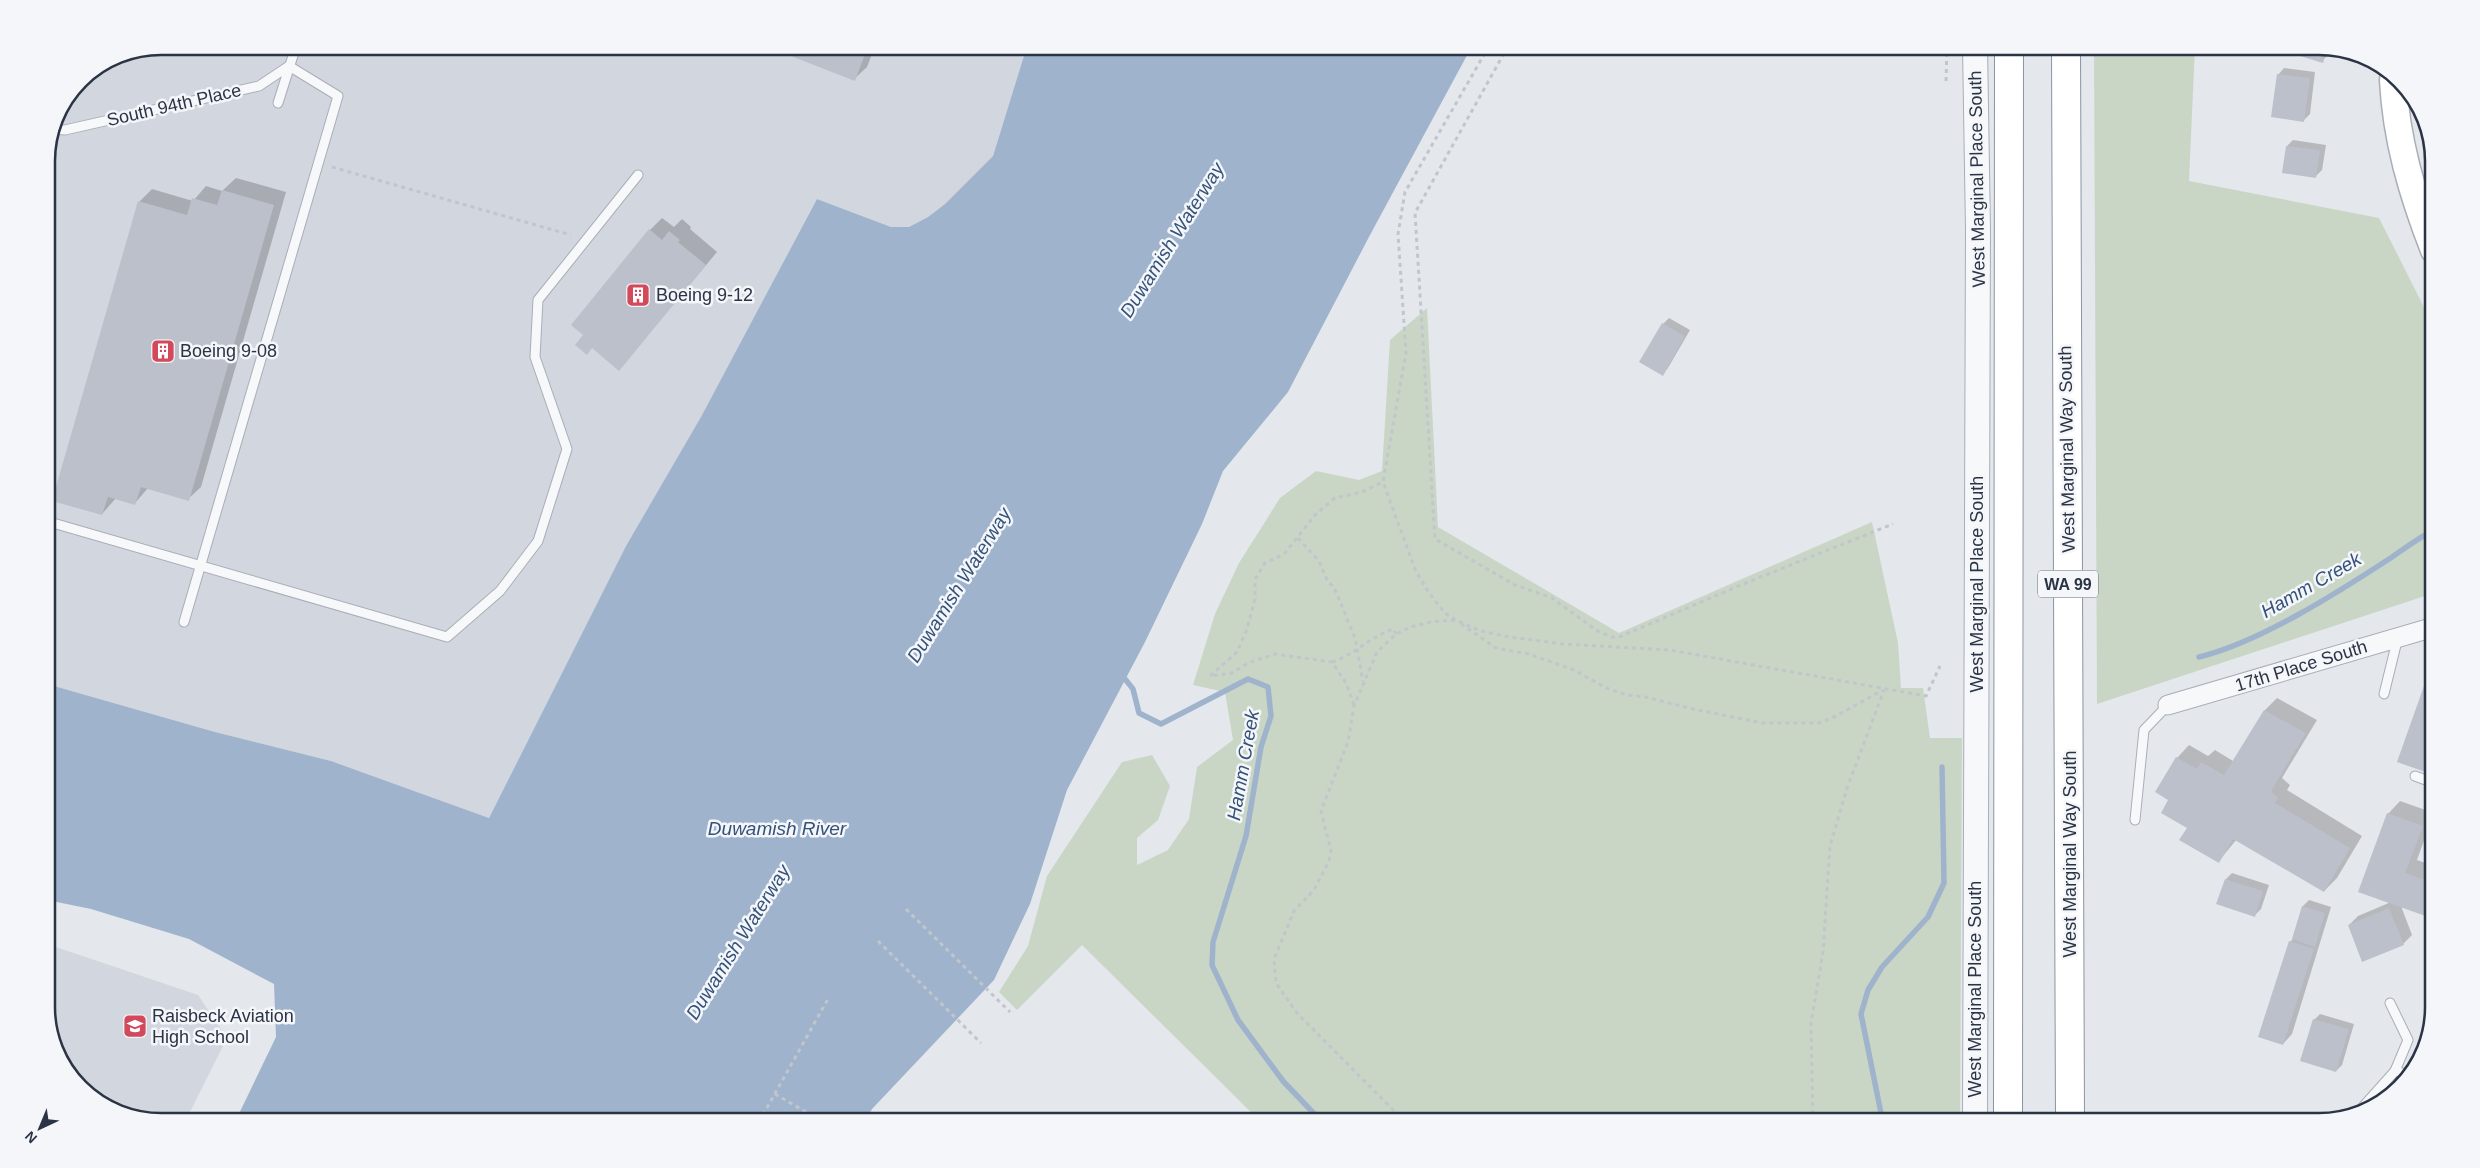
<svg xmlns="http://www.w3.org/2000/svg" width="2480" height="1168" font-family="Arial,sans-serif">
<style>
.built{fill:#d2d6de}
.green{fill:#c9d6c5}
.water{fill:#9fb4cc}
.shadow{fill:#0003}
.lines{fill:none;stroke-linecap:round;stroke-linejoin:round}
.stream{stroke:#9fb4cc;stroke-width:5.5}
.building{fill:#bbc0ca}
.service-casing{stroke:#a9aeb7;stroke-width:11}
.minor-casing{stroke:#a9aeb7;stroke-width:21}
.tertiary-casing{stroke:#a9aeb7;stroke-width:26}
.secondary-casing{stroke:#a9aeb7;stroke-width:29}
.motorway-casing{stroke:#8b94a3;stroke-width:30}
.path{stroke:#c2c5cb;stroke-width:3;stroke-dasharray:4 4;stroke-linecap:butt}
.service{stroke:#f7f8fa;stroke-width:9}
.minor{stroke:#f7f8fa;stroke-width:19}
.tertiary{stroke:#f7f8fa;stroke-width:24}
.secondary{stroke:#fff;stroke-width:26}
.motorway{stroke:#fff;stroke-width:28}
.labels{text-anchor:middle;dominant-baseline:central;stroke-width:5;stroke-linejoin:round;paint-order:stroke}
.shield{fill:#f4f6f9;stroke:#676e7b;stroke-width:1}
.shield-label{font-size:16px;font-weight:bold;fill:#2b3445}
.street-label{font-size:18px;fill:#2b3445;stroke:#f4f6f9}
.poi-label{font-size:18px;fill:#2b3445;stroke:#f4f6f9;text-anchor:start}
.water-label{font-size:19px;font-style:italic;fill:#34527a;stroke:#f4f6f9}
.rim{fill:none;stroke:#2b3445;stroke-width:2.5}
</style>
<rect width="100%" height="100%" fill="#e4e7ec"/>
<g class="built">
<polygon points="161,46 1027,46 993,156 945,204 928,217 909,227 891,227 817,199 701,418 626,546 489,818 331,761 215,732 47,684 46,154 58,110 80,80 117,55"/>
<polygon points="47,944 198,995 227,1038 185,1122 161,1122 117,1113 70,1077 47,1015"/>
</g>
<g class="green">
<polygon points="2094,46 2195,46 2189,181 2379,218 2434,327 2434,593 2097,704"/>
<polygon points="1427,308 1438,527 1619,633 1872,522 1898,643 1901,688 1923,688 1930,738 1962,738 1960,1122 1261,1122 1082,945 1017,1010 999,992 1028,946 1047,876 1122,762 1152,755 1170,786 1158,820 1137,838 1137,865 1168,850 1189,819 1197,767 1233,740 1225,692 1193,685 1215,614 1239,563 1280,498 1316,471 1359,480 1382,471 1390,340"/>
</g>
<polygon class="water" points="1027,46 1472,46 1370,235 1288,392 1223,471 1202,524 1145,642 1067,790 1030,904 994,980 872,1109 865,1122 235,1122 276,1037 274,984 189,939 91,909 47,900 47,684 215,732 331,761 489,818 626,546 701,417 817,199 891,227 909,227 928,217 945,204 993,156"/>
<g class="shadow">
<polygon points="768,46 875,46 867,67 854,79"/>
<polygon points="2319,46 2330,48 2328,55 2322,61"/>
<polygon points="2284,68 2315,72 2310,114 2304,120 2278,75"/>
<polygon points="2293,140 2326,145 2322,170 2316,176 2287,146"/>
<polygon points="236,178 286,192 201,487 188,499 148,488 135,503 116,498 102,514 139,202 152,189 193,201 206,186 222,191"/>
<polygon points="662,218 674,227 682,219 691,227 690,229 717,252 619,369 650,230"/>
<polygon points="1669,318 1690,330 1668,368 1662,374 1663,324"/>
<polygon points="2434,676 2434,774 2426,684"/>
<polygon points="2277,698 2317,720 2282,778 2290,785 2287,790 2362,836 2337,878 2324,891 2237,839 2218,862 2189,827 2170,800 2177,758 2189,745 2208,756 2215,750 2233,761 2265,710"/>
<polygon points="2400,801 2434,813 2417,860 2434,866 2434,917 2401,906 2412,935 2403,944 2349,925 2358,916 2391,902 2388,814"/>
<polygon points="2232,873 2269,885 2261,909 2255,915 2226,879"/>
<polygon points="2309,900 2331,907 2292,1034 2283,1044 2290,942 2293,939 2303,906"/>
<polygon points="2320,1014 2354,1024 2342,1065 2336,1071 2314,1020"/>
</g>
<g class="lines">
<g class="stream">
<path d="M2199 657C2258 643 2337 593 2389 559 2404 549 2418 538 2434 530"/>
<polyline points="1121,674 1133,689 1139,713 1161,724 1248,679 1268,687 1271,716 1261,747 1246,836 1213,942 1212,965 1238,1020 1283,1081 1322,1122"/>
<polyline points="1880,1122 1881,1113 1861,1014 1868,990 1882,967 1928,917 1944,883 1942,767"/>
</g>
</g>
<g class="building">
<polygon points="765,46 868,46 855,81"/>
<polygon points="2278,46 2319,46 2327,48 2323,63 2277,49"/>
<polygon points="2277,74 2310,78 2304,122 2271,117"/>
<polygon points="2286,146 2320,150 2316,178 2282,173"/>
<polygon points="222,190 274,205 189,501 141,487 135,505 108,497 102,515 52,501 138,201 187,215 192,198 217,205"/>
<polygon points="649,229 662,240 669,231 680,240 678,242 706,265 619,371 592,348 587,355 575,345 583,335 571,325"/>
<polygon points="1662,323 1685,336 1663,376 1639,362"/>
<polygon points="2425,683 2434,686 2434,775 2397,762"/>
<polygon points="2264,710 2306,733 2271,791 2278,798 2275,803 2350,848 2324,892 2233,839 2219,863 2179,840 2187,828 2161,813 2168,800 2155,792 2176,757 2197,769 2201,762 2224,775"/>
<polygon points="2387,813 2423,826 2405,873 2434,883 2434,919 2358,892"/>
<polygon points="2225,879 2263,891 2255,917 2216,904"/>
<polygon points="2302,906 2325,913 2315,947 2292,939"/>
<polygon points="2389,908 2404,945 2362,962 2348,925"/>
<polygon points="2289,941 2314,949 2283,1045 2258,1037"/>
<polygon points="2313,1019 2349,1029 2336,1072 2300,1061"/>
</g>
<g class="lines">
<g class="service-casing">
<g id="service">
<polyline points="278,103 296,46"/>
<polyline points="53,129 65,130 259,86 289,66"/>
<polyline points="46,521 447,637 500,591 538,541 567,449 535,357 538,300 638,175"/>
<polyline points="184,622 338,96 289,66"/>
<polyline points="2384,694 2398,637"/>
<polyline points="2415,776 2434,783"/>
<polyline points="2135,820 2144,730 2168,705"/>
<polyline points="2390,1003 2408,1040 2395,1071"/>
<polyline points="2361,1109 2395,1071 2406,1074"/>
</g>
</g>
<g class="minor-casing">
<polyline id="minor" points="2168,705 2434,627"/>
</g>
<g class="tertiary-casing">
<polyline id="tertiary" points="1975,1122 1978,230 1975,46"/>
</g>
<g class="secondary-casing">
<path id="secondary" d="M2393 80C2396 139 2412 194 2434 250"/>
</g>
<g class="motorway-casing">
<g id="motorway">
<polyline points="2066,46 2070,1122"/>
<polyline points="2008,1122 2009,46"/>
</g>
</g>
<g class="path">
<polyline points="1489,46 1405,192 1398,234 1406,353 1383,482 1415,569 1427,590 1444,612 1455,620 1481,631 1509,637 1563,644 1670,650 1926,696 1940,666"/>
<polyline points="1508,46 1415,213 1435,539 1515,585 1552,598 1596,630 1611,637 1619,637 1748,582 1893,524"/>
<polyline points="1946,81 1947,46"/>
<polyline points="332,167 571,235"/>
<polyline points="1298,538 1319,561 1328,582 1334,587 1355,638 1363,681"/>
<polyline points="1461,624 1496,648 1529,654 1574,670 1606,688 1627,695 1645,697 1693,709 1762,723 1819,723 1836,716 1883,690"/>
<path d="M1332 662C1354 655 1370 637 1393 629L1396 634"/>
<polyline points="1354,705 1346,683 1332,662 1275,654 1248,663 1232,673 1210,676 1237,652 1247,629 1255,599 1255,579 1265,563 1284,554 1316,514 1335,498 1362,492 1383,482"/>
<polyline points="906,909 1010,1012"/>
<polyline points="878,941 981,1043"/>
<polyline points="775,1094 823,1122"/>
<polyline points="759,1122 828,999"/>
<polyline points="1405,1122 1297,1013 1276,983 1274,959 1294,911 1314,890 1329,861 1331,851 1321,811 1348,742 1354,706 1377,652 1396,634 1411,627 1430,622 1456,620"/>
<polyline points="1813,1122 1811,1024 1823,952 1830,846 1847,788 1884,690"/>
</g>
<use href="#service" class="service"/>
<use href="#minor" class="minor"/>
<use href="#tertiary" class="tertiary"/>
<use href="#secondary" class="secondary"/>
<use href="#motorway" class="motorway"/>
</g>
<defs>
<g id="building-square" transform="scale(1.25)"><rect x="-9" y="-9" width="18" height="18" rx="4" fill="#d1495b" stroke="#f4f6f9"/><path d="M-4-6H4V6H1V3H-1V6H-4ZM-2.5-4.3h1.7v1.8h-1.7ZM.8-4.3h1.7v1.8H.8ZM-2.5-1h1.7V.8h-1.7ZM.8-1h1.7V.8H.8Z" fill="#fff"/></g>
<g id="school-square" transform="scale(1.25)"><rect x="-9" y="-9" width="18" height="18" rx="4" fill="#d1495b" stroke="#f4f6f9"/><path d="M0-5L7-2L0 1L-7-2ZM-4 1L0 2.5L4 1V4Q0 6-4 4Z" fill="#fff"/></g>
</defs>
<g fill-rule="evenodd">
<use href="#building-square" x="638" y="295"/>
<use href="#building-square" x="163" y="351"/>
<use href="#school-square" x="135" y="1026"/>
</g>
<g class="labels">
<rect class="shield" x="2038" y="570.5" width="60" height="27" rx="4"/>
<g class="shield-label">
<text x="2068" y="584">WA 99</text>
</g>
<g class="street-label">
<text transform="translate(174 105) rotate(-13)">South 94th Place</text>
<text transform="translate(1977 179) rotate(-91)">West Marginal Place South</text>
<text transform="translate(2067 449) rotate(-91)">West Marginal Way South</text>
<text transform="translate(1977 584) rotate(-90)">West Marginal Place South</text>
<text transform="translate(2301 666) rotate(-17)">17th Place South</text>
<text transform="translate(2070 854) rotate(-90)">West Marginal Way South</text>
<text transform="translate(1975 989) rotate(-90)">West Marginal Place South</text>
</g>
<g class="poi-label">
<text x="656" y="295">Boeing 9-12</text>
<text x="180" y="351">Boeing 9-08</text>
<text x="152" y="1016">Raisbeck Aviation<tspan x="152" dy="21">High School</tspan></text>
</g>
<g class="water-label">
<text transform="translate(1172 240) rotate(-58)">Duwamish Waterway</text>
<text transform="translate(959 585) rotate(-58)">Duwamish Waterway</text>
<text transform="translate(2311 585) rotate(-30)">Hamm Creek</text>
<text transform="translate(1243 765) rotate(-80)">Hamm Creek</text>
<text x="777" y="828">Duwamish River</text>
<text transform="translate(738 942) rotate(-58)">Duwamish Waterway</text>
</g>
</g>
<path d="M0 0H2480V1168H0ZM161 55H2319A106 106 0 0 1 2425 161V1007A106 106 0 0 1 2319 1113H161A106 106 0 0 1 55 1007V161A106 106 0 0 1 161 55Z" fill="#f4f6f9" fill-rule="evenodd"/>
<path class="rim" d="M161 55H2319A106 106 0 0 1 2425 161V1007A106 106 0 0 1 2319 1113H161A106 106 0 0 1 55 1007V161A106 106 0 0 1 161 55Z"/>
<g transform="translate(40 1128) rotate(224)" stroke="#f4f6f9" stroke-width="4" paint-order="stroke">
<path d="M0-4L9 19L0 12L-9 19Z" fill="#2b3445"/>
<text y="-8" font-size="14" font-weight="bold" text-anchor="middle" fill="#2b3445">N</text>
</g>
</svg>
